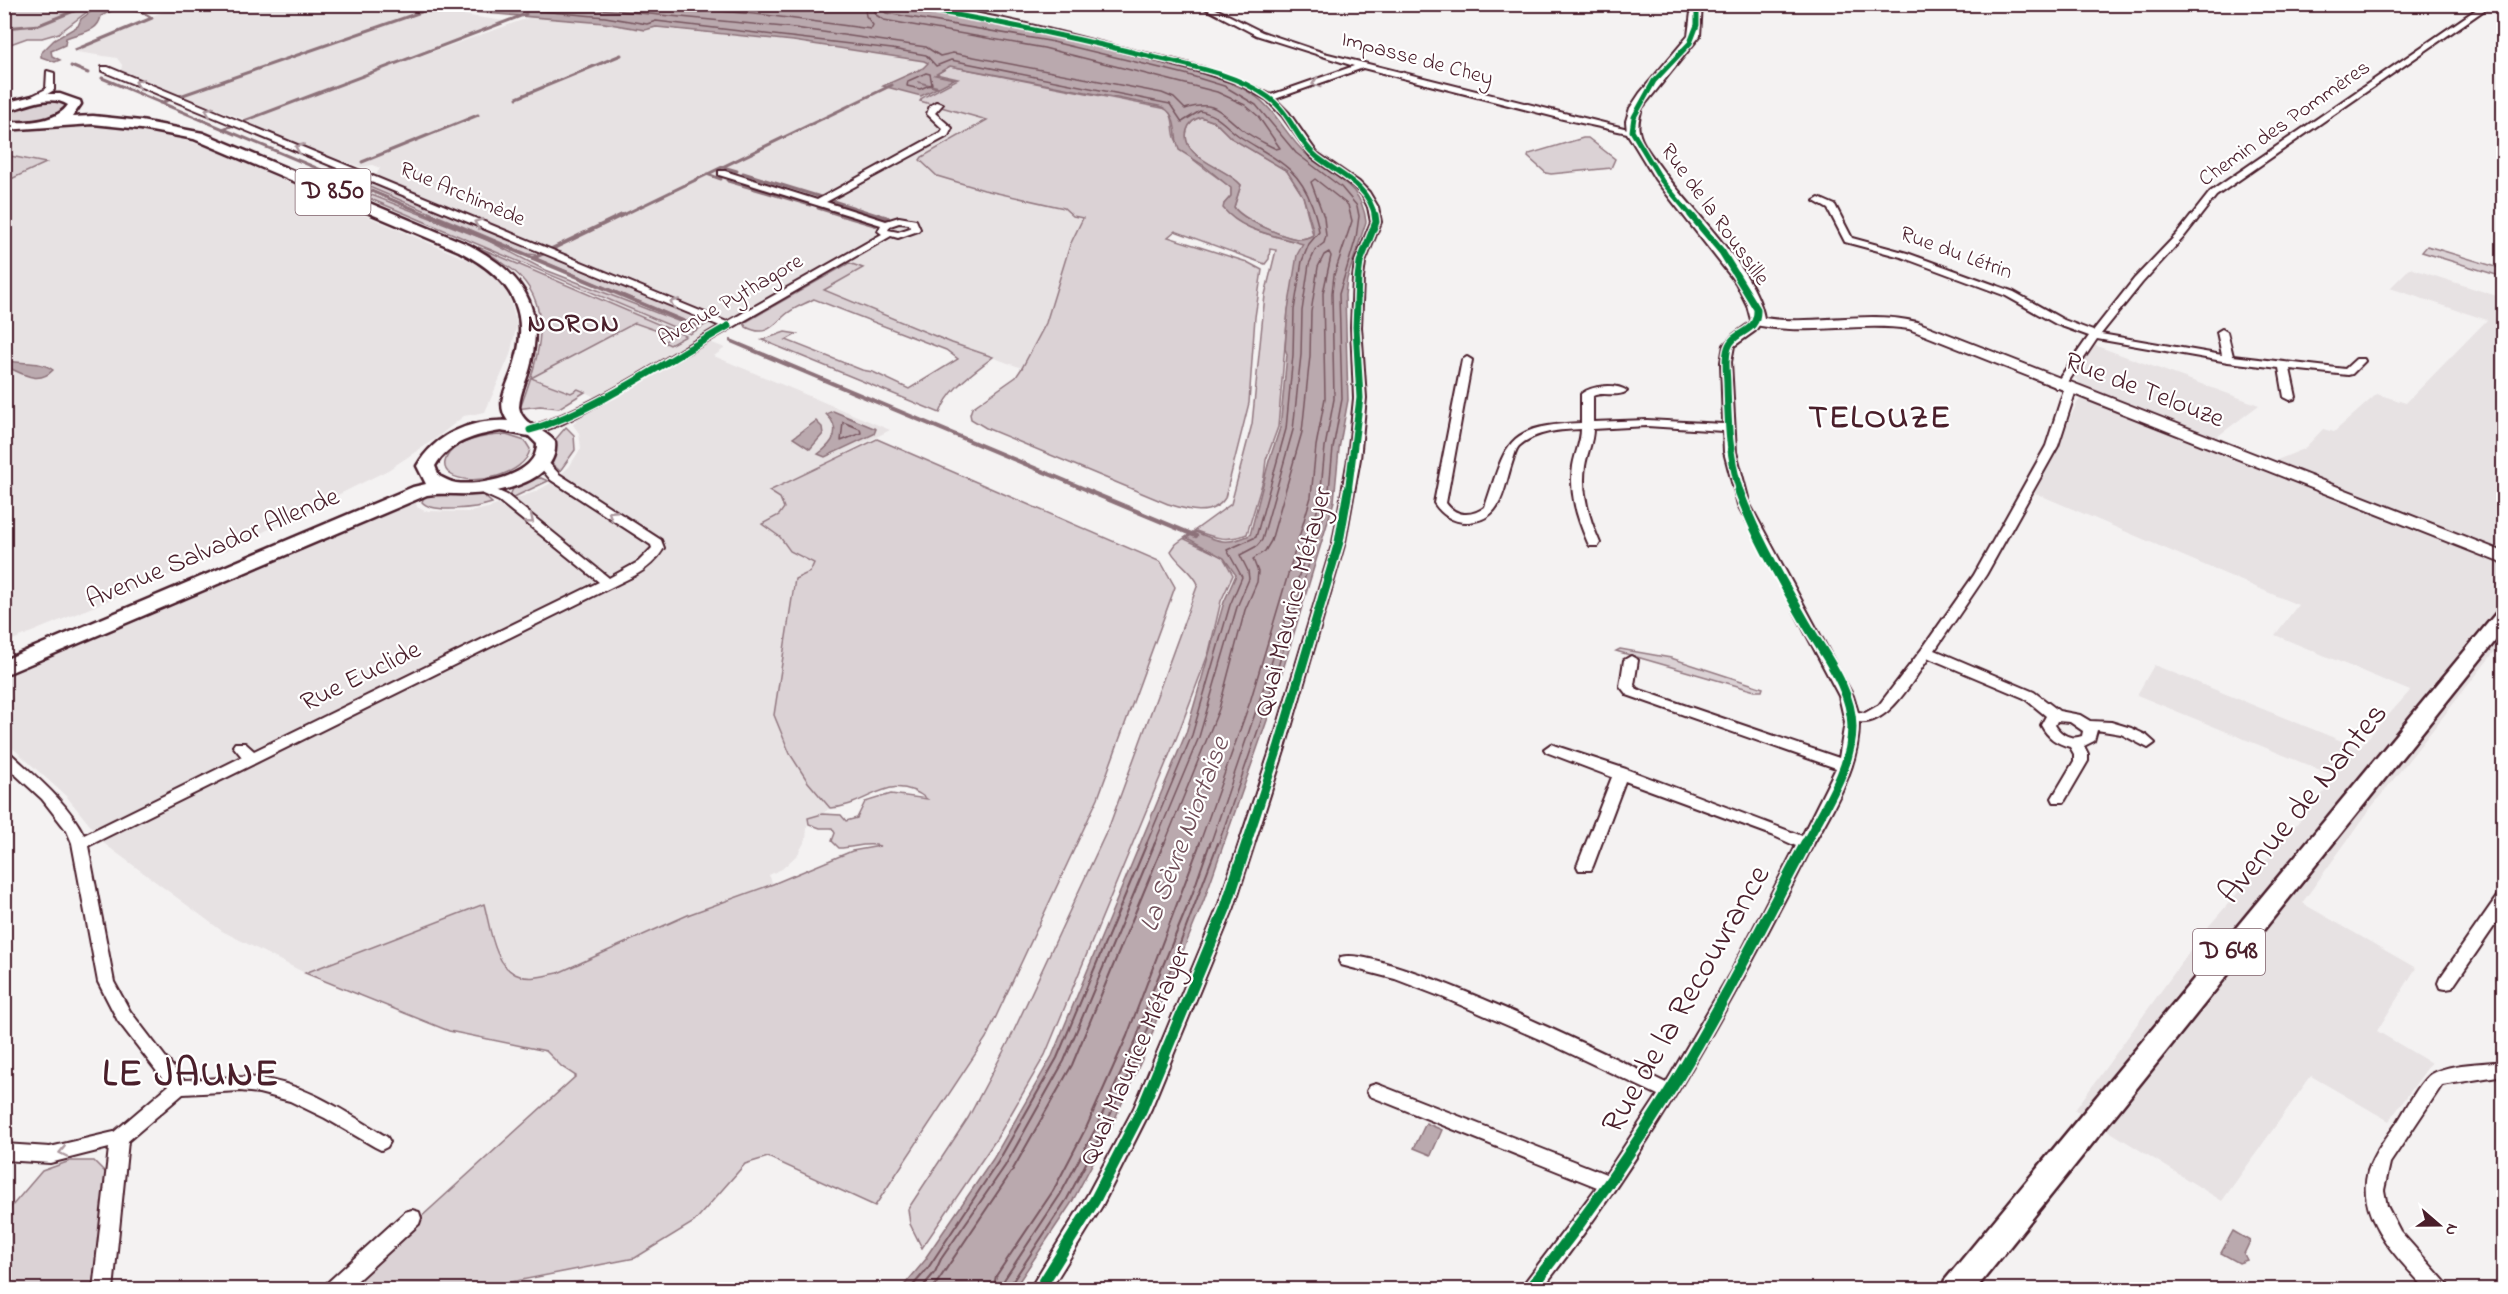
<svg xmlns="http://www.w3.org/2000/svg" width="2508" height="1294" font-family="'Indie Flower',sans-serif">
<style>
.built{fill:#e7e2e3}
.green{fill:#dbd2d5;stroke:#927880;stroke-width:1.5}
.water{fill:#baa9ae;stroke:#8d727a;stroke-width:1.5;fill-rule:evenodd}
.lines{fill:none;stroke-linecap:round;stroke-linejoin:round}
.shore-far1{stroke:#77565f;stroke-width:1.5}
.shore{stroke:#77565f;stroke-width:2}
.stream-far2{stroke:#8d727a;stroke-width:3}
.stream-far1{stroke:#8d727a;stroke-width:4}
.stream{stroke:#8d727a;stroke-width:4.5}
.street-casing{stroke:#4a1f2b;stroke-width:4}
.secondary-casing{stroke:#4a1f2b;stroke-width:4}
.primary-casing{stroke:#4a1f2b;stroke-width:5}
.street{fill:#fff;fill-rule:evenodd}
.secondary{fill:#fff;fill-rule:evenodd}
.primary{fill:#fff;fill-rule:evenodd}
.cycleway-far3-casing{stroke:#fff;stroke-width:8}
.cycleway-far2-casing{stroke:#fff;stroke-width:10}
.cycleway-far1-casing{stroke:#fff;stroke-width:13}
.cycleway-casing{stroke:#fff;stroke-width:15}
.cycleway-far3{stroke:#00873e;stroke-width:5}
.cycleway-far2{stroke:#00873e;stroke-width:7}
.cycleway-far1{stroke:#00873e;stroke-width:9}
.cycleway{stroke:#00873e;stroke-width:11}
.oneway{stroke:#ae9aa0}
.labels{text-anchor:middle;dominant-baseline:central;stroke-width:4.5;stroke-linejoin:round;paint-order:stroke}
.far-street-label{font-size:22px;fill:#4a1f2b;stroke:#fff}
.shield{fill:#fff;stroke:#80626b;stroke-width:1.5}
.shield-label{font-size:26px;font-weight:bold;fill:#4a1f2b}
.far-district-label{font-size:27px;font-weight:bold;letter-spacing:1.5px;fill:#4a1f2b;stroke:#fff}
.street-label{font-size:27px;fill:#4a1f2b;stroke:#fff}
.water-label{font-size:28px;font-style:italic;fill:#714f59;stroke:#fff}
.district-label{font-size:33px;font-weight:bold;letter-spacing:1.5px;fill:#4a1f2b;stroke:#fff}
.near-street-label{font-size:33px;fill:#4a1f2b;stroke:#fff}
.near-district-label{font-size:39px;font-weight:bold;letter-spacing:1.5px;fill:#4a1f2b;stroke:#fff}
</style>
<rect width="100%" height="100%" fill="#f4f2f2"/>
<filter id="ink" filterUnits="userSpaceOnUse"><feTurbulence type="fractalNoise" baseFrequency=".0167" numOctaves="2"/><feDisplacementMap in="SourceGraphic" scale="12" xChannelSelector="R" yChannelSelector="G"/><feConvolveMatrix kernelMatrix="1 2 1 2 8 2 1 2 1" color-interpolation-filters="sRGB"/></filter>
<g filter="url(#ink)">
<g class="built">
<polygon points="360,4 388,8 408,14 435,11 505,21 304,97 531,17 763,38 862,51 928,62 923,68 884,86 919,96 936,88 918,82 939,87 953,80 934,75 950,66 988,119 922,157 920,160 938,176 984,190 1064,208 1073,216 1083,218 1070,245 1046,323 1022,368 952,343 823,289 855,265 837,259 697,337 725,348 714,356 890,430 770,491 780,498 784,508 779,515 763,524 780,537 798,556 807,557 814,563 810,572 795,580 774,715 790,755 808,782 830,808 822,814 808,818 806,839 798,854 782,869 769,875 773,884 690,914 558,973 535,978 520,976 501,962 483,904 305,973 222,931 106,845 67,797 5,741 4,678 416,502 417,507 425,511 469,512 488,508 535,492 551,483 569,467 581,448 579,433 573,425 577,419 604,404 591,395 578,389 571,393 531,378 624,317 564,254 375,177 380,168 372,165 361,167 308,149 255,126 244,119 149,84 121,71 122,65 117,58 77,52 90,43 178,5"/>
<polygon points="93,123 144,129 205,146 473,262 497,279 509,297 517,324 510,355 485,412 464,416 435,439 388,470 207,560 5,643 5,132 20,132 55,125"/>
<polygon points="2410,268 2503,298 2503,641 2370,809 2302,903 2416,968 2377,1031 2431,1063 2389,1121 2311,1076 2222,1201 2075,1110 2203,933 2337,777 2137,695 2154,665 2359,748 2410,691 2275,635 2298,605 2035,493 2077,403 2087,391 2074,377 2094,345 2259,405 2214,439 2272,462 2304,449 2323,429 2334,432 2377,394 2406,403 2487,320 2390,288"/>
</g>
<g class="green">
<polygon points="4,5 5,4 96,5 59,33 42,38 27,38 5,46"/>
<path d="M950 66 1167 109C1176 119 1171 129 1176 140 1184 157 1216 175 1231 188V196L1224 204C1236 231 1277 236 1303 244L1299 255 1288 310 1278 427 1266 460 1264 477 1247 534C1227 542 1215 538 1196 531L1185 539 1223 557 1233 575 1221 601 1209 652 1178 734 1045 1055 997 1138 922 1248 910 1224 908 1209 968 1118 1010 1039 1110 824 1198 584C1192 570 1178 564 1171 551L1176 544 1231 504 1252 424 1265 295 1276 250 1270 249 1269 259 1265 264 1175 231 1168 237 1247 262 1262 270 1255 317 1249 403 1225 498C1212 518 1187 510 1168 504L986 428 971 419 970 414 972 408 1016 377 1022 368 1046 323 1070 245 1083 218 1073 216 1064 208 984 190 937 176 920 160 922 157 987 120 920 101 922 98 958 79 936 74Z"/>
<path d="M52 101 65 104 66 108C50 124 25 123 5 122V112C19 104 36 102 52 101Z"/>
<path d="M1201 117 1215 122 1231 138 1287 171 1303 196 1313 235C1308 238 1305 239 1299 239 1285 238 1241 219 1234 207L1241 185C1226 167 1179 159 1187 130 1189 123 1194 119 1201 117Z"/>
<polygon points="1583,138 1588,138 1615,159 1611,168 1551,174 1546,173 1528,157 1529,154"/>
<polygon points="5,155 46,163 9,180 5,179"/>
<polygon points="356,175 542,252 537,255 528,254 348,178"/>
<polygon points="338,182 487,240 543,269 693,327 697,326 535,258 545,254 710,322 690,334 333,183"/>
<polygon points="2427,246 2503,269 2503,277 2422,252"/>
<path d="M478 247 686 336 670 345 664 342 672 336 635 323 531 378 571 393 578 389 585 392 559 408 540 406 517 409 521 406C537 361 558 307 513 270 502 262 490 254 478 247Z"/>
<path d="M849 263 863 268 824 290 952 343 993 357C973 373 949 388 940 413L762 340 785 332 797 334 786 340 862 370 873 372 909 389 958 359 946 350 814 299C805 304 792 308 784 316 772 327 765 337 746 327L744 323Z"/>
<polygon points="566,427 574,435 575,450 560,471 551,463 556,447 555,440"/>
<path d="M506 435 525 441 530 449C526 475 470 488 450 474 446 471 444 467 445 462 450 440 488 435 506 435Z"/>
<path d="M877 439 1161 562 1175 587 1098 798 986 1038 875 1206 768 1157 745 1164 694 1222 635 1258 475 1289H342L576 1076 562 1067 546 1051 449 1031 305 973 484 904C490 926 494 969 520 976 532 980 546 975 558 973L690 914 773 884 852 851 880 846C866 842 854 848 839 848L832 841 835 833 832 828H820L809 824 808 818 822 814 841 815 846 821 857 818 865 802 891 794 927 799C889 769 868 807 830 808L808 782 790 754 774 715 795 579 810 572 814 563 790 551 780 537 762 524 779 515 784 508 780 498 769 491Z"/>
<polygon points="541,478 548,481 512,498 510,496 514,486 531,479"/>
<path d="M473 493 484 496 492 503C477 508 433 514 422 502L425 494Z"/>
<polygon points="1620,649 1671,658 1763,688 1762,691 1755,691 1616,651"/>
<polygon points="70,1161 94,1161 106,1173 93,1289 5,1289 5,1253 11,1207 42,1171"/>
</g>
<g class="water">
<path d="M102 4 124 5 127 7 117 8 101 16C98 33 80 32 66 38L65 45 51 51 52 56 60 60 55 62 41 57V53L54 40 78 26 81 19Z"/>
<path d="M864 5C959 16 1052 34 1145 58 1180 67 1220 74 1252 94 1275 108 1286 136 1306 154 1332 178 1362 182 1366 222L1347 279 1345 295 1348 400 1339 449 1334 501 1271 709 1204 900 1162 1002 1149 1044 1107 1136 1072 1202 1014 1289H901L927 1258 926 1257 993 1159 1052 1056 1186 733 1224 602 1236 575 1224 558 1187 538 1196 532C1218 542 1228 545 1250 535L1269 461 1280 428 1287 354 1285 349 1288 310 1297 255 1303 244C1276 235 1242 232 1223 208L1224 204 1231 196V188L1203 165 1179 150C1173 133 1179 112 1159 106L950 66 935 75 954 79 939 87 918 82 937 88 921 96 883 86 923 68 928 63 924 61 793 41 656 27 645 30 604 23 389 5ZM1201 117 1215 122 1231 138 1287 171 1303 196 1313 229V235C1308 238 1305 239 1299 239 1285 238 1241 219 1234 207L1241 185C1226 167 1179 158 1187 130 1189 123 1194 119 1201 117Z"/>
<path d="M5 360C20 365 41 360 53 370 38 386 20 372 5 366Z"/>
<path d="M833 411 876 429 874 434 825 457 818 454C834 443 842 429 826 414Z"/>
<polygon points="816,421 822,427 823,434 810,449 793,438"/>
<polygon points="1426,1123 1442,1130 1431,1155 1414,1148"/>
<polygon points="2233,1231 2250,1241 2244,1254 2247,1260 2239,1263 2221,1253"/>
</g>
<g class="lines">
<g class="shore-far1">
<path d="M462 4 605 17 647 24 656 21 892 49 926 55 936 66 951 60 1170 104 1182 122 1200 111C1217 114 1225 126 1239 136 1272 158 1297 164 1312 205 1315 214 1318 222 1319 232L1309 244 1302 261 1294 310 1293 355 1286 429 1256 537 1227 550 1242 577 1230 605 1192 735 1146 845"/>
<path d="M546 4 795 28 926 47 940 56 953 53 1162 93 1174 98 1185 109C1217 99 1220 113 1243 130 1253 138 1265 143 1276 149L1280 148 1258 116 1245 105 1217 92 1044 48 884 20 876 15 873 4"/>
<polyline points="640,4 765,15 871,29 873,25 866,16 864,4"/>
<polyline points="881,4 882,10 886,13 1049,41 1185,74 1224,86 1256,105 1296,153 1341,187 1357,206 1359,216 1356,238 1339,294 1342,399 1333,448 1328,500 1266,707 1218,845"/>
<polygon points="926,73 930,74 932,84 920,89 907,86 908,81"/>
<polygon points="843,422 860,429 861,433 841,441"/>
<polyline points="1154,845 1199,737 1237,607 1249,579 1248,571 1240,555 1257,546 1262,540 1293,430 1301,355 1302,311 1309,264 1316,249 1324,243 1326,236 1324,217 1311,182 1315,179 1348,205 1352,221 1334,275 1332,293 1334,399 1325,447 1320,499 1307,550 1258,705 1210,845"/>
<polyline points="1164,845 1219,709 1245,610 1257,582 1258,572 1253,559 1265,551 1271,541 1302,432 1310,356 1311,312 1318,267 1324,255 1329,252 1331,256 1323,293 1325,398 1316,446 1311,497 1250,702 1199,845"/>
</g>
<g class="shore">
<polyline points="909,1290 928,1268 998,1162 1057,1058 1147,843"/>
<polyline points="920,1290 935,1272 941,1259 1005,1166 1064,1061 1155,843"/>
<polyline points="932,1290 1012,1171 1072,1065 1164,843"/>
<polyline points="993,1290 996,1276 1053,1191 1087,1126 1127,1036 1200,843"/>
<polyline points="1002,1290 1004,1280 1060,1195 1095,1130 1136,1040 1150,997 1192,895 1210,843"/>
<polyline points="1010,1290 1011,1284 1067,1199 1102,1133 1143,1042 1218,843"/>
</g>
<g class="stream-far2">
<polyline points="4,28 39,25 91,4"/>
<polyline points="75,50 152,18 142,12 111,4"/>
<polyline points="71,66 88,73"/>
<polyline points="102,78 433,217"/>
<polyline points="517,98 621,55"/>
<polyline points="160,103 421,12 433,4"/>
<polyline points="223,129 526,14"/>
<polyline points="362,162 478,115"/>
<polyline points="723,167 737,171"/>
<polyline points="743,173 824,198"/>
<polyline points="707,174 721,179"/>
<polyline points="333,175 342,171"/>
<polyline points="728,181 810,205"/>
<polyline points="830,200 883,217"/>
<polyline points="818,208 847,217"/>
<polyline points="619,217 892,85"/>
</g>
<g class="stream-far1">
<polyline points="430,215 695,326"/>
<polyline points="842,215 876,225"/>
<polyline points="878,215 888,218"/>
<polyline points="533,258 622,215"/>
<polyline points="731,341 1092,492"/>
</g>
<polyline class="stream" points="1088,491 1196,536"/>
<g class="street-casing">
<g id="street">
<path d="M887 4C961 4 1051 30 1124 48 1174 60 1225 69 1271 95L1354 66 1256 35 1197 4H1206L1262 32 1324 53 1636 131 1632 134 1563 119 1363 68 1275 99 1289 113 1317 153 1359 182 1369 192 1378 207 1381 222 1365 262 1363 278 1361 327 1366 398 1360 459 1345 542 1285 748 1234 907 1151 1109 1102 1206 1050 1290H1029L1088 1194 1134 1108 1218 907 1271 748 1333 542 1348 459 1354 398 1351 327 1353 278 1355 262 1371 222 1368 207 1362 195 1353 186 1311 157 1283 117 1267 100 1239 84 1201 72 1068 38 976 19Z"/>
<polygon points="2484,4 2493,4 2216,196 2183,238 2142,283 2101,334 2222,355 2217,332 2222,329 2227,332 2233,356 2345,369 2356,359 2364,359 2365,361 2352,374 2348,375 2290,369 2296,397 2294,399 2290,400 2284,397 2279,368 2228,362 2097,339 2064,388 2056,388 2054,386 2089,336 2056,324 2006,296 1901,257 1845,242 1828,209 1814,201 1819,198 1835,205 1852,238 1907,253 2014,292 2064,320 2093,331 2134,279 2177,234 2210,192"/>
<path d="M102 67H108L727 322 882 234 878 231 881 225 719 175V171H725L817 200 941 132 943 129 927 114 930 106 936 102 943 104 935 113 952 128 948 136 826 202 886 221 899 217 916 220 920 229 918 231 898 238 891 236 598 405C580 414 545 436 526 432V428C590 409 661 360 720 326L102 71ZM899 223 909 224 910 228 898 232 888 230 890 226Z"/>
<polygon points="47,71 54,73 54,90 34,102 28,102 28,98 46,89"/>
<path d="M1757 318 1762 321 1755 331 1734 346 1731 362 1736 452 1750 505 1853 696 1858 712 1865 713 1879 705 1922 649 1974 575 2046 446 2064 390 2070 387 2076 390 2058 446 1986 575 1935 650 2034 692 2059 711 2080 715 2090 721 2111 722 2131 728 2146 735 2155 743 2148 748 2121 734 2097 730 2094 741 2084 746 2088 754V761L2064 802H2054L2052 798 2074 761V754L2070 747C2056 743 2048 738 2041 725L2046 716 2024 698 1929 658C1913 679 1889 726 1859 722 1860 774 1825 819 1803 864 1727 1013 1645 1158 1541 1290H1519L1597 1187 1370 1096 1367 1091 1370 1086 1376 1084 1382 1086 1606 1174 1658 1095 1546 1042 1442 997 1395 979 1341 965 1339 961 1341 957C1380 944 1618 1059 1666 1083L1732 970 1796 846 1772 835 1625 781 1593 866 1591 870H1579L1577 866 1612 777 1546 752 1544 749 1551 744 1556 746 1626 769 1802 836 1836 768 1627 695 1620 686 1624 660 1631 656 1638 660 1634 685 1637 689 1839 758 1845 722 1839 696 1738 505 1724 452 1723 431 1647 426 1593 429C1593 442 1587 453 1585 466 1581 493 1589 518 1600 543L1598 546H1590L1588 543C1577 518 1569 493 1573 466 1575 453 1581 442 1581 429 1560 430 1536 431 1519 446 1515 450 1514 458 1512 463 1503 490 1503 519 1469 522 1453 523 1442 515 1434 503L1462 360 1467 357 1472 360 1446 503C1456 517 1472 517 1485 507 1507 442 1505 426 1581 423V394C1592 385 1616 383 1627 391 1617 398 1603 391 1593 396V422L1647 420 1723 424 1721 362 1724 345 1733 335ZM2057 721 2070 722 2083 731 2082 736C2071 740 2061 735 2055 725Z"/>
<path d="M541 457 545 459 559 474 661 540 664 548C656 561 647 569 634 576L88 846 114 982 130 1011 183 1080C208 1080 232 1075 257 1078 305 1083 347 1113 387 1137L390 1142 387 1147 381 1150 375 1147 325 1118 290 1101 259 1093 240 1091 183 1094 128 1141 113 1290H93L109 1148 50 1163 4 1160V1144L50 1147 114 1132 168 1086 118 1021 98 982 72 843 67 831 42 799 4 764V750L9 752C36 777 67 801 84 835L242 757 233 746 235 743H245L254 751 599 582 499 501 477 491 475 488 477 485H485L507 495 609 578 638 562 652 548 651 545 551 480 535 461Z"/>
<polygon points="2504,893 2504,912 2452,988 2446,989 2440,988 2438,983 2440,978 2498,895"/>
<path d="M2504 1061V1075L2442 1085 2390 1163 2384 1190 2387 1206 2400 1231 2447 1284 2450 1290H2427C2398 1258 2355 1218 2368 1171 2374 1153 2386 1138 2397 1123 2405 1111 2419 1082 2431 1074 2451 1063 2481 1064 2504 1061Z"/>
<polygon points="412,1210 419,1212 421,1218 419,1224 347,1290 323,1290 326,1284 405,1212"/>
</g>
</g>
<g class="secondary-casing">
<path id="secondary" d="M1692 4H1702L1700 36 1642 108C1640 116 1637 122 1639 131 1641 143 1652 156 1660 167 1689 208 1756 269 1764 318 1815 326 1867 309 1917 322L2504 552V564L1909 329C1857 321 1803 337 1752 324L1747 305 1736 283 1655 179 1627 133 1626 121 1630 108 1640 93 1688 36Z"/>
</g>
<g class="primary-casing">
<g id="primary">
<path d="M41 94H60L80 101 81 104 72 117 93 116 141 121 203 133 469 245C520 272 545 303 531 363 528 378 520 391 519 407 522 426 544 428 555 442 559 480 501 493 473 494 458 495 442 492 427 495L4 675V660L413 487 426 484 417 466C435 434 472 419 508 421 495 404 507 387 513 369 533 309 510 278 459 251L194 139 141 129 93 124 4 130V122C24 123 56 123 68 105 49 93 24 107 4 112V103ZM501 431 529 436 537 444C538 476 481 486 456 483 450 482 445 479 439 476L435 466C449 442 475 435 501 431Z"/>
<polygon points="2504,610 2504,630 1975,1290 1941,1290 1945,1280 2497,612"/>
</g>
</g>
<use href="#street" class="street"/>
<use href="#secondary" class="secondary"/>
<use href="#primary" class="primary"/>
<g class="cycleway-far3-casing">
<g id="cycleway-far3">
<path d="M890 4C977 17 1063 35 1148 56 1189 66 1234 73 1268 97 1290 112 1297 141 1317 157 1340 175 1369 185 1375 217"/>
<polyline points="1692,217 1662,181 1632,131 1634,117 1654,81 1690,43 1697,25 1697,4"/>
</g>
</g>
<g class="cycleway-far2-casing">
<g id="cycleway-far2">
<path d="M1691 215 1722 252 1757 309C1758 335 1734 329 1728 348 1724 360 1727 373 1727 385 1728 421 1729 458 1740 492"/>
<path d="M530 430C595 411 668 360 728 326"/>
<polyline points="1348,492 1360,398 1356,327 1358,278 1360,262 1376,222 1375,215"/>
</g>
</g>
<g class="cycleway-far1-casing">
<g id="cycleway-far1">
<path d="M1739 491C1756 538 1782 581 1807 625 1825 656 1852 689 1852 727 1852 769 1823 809 1805 845"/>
<polyline points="1246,845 1278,748 1339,542 1348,491"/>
</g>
</g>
<g class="cycleway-casing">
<g id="cycleway">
<polyline points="1039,1290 1095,1200 1142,1109 1226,907 1247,843"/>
<path d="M1529 1290C1583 1222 1632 1152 1678 1078 1724 1002 1764 922 1806 843"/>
</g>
</g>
<use href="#cycleway-far3" class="cycleway-far3"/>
<use href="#cycleway-far2" class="cycleway-far2"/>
<use href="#cycleway-far1" class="cycleway-far1"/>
<use href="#cycleway" class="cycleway"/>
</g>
<defs><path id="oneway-chevron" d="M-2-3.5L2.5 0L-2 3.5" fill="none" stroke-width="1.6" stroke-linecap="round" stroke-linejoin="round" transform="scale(1.5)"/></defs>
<g class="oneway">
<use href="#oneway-chevron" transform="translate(139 83) rotate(-159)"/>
<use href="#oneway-chevron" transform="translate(1316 83) rotate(162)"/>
<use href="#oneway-chevron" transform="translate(209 111) rotate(-157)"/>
<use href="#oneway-chevron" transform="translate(299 148) rotate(-158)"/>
<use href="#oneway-chevron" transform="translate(478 223) rotate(-158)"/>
<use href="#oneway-chevron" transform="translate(674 303) rotate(-157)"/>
<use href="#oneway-chevron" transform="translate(612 514) rotate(-147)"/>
<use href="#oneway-chevron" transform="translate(530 520) rotate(39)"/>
<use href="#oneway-chevron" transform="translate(63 1152) rotate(168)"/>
</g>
</g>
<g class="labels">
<g class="far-street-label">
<text transform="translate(1417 60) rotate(15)">Impasse de Chey</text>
<text transform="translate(2285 124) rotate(-35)">Chemin des Pommères</text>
<text transform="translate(462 195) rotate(23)">Rue Archimède</text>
<text transform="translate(1714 215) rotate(54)">Rue de la Roussille</text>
<text transform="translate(1956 254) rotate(20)">Rue du Létrin</text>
<text transform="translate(731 301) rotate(-30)">Avenue Pythagore</text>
</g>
<g class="shield">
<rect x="295.5" y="169" width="75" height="46" rx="4.5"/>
<rect x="2193" y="929" width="72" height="46" rx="4.5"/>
</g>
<g class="shield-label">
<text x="333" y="192">D 850</text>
<text x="2229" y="952">D 648</text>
</g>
<g class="far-district-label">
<text x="574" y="324">NORON</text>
</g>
<g class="street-label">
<text transform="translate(2144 391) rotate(21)">Rue de Telouze</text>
<text transform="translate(213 549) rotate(-23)">Avenue Salvador Allende</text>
<text transform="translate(1294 602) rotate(-75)">Quai Maurice Métayer</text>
<text transform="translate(361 677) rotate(-26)">Rue Euclide</text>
<text transform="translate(1136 1056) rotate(-66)">Quai Maurice Métayer</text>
</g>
<g class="water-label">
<text transform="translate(1186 835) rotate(-69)">La Sèvre Niortaise</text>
</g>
<g class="district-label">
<text x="1880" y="419">TELOUZE</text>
</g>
<g class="near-street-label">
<text transform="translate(2304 804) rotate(-51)">Avenue de Nantes</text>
<text transform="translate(1687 1000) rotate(-60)">Rue de la Recouvrance</text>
</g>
<g class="near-district-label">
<text x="191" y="1075">LE JAUNE</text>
</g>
</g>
<rect width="2508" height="1294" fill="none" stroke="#fff" stroke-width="24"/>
<rect x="12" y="12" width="2484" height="1270" fill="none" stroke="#4a1f2b" stroke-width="2" filter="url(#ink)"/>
<g transform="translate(2439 1225) rotate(110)" stroke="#ffffff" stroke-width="4.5" paint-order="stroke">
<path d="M0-4.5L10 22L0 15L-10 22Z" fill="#4a1f2b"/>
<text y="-9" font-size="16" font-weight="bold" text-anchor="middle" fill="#4a1f2b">N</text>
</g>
</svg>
